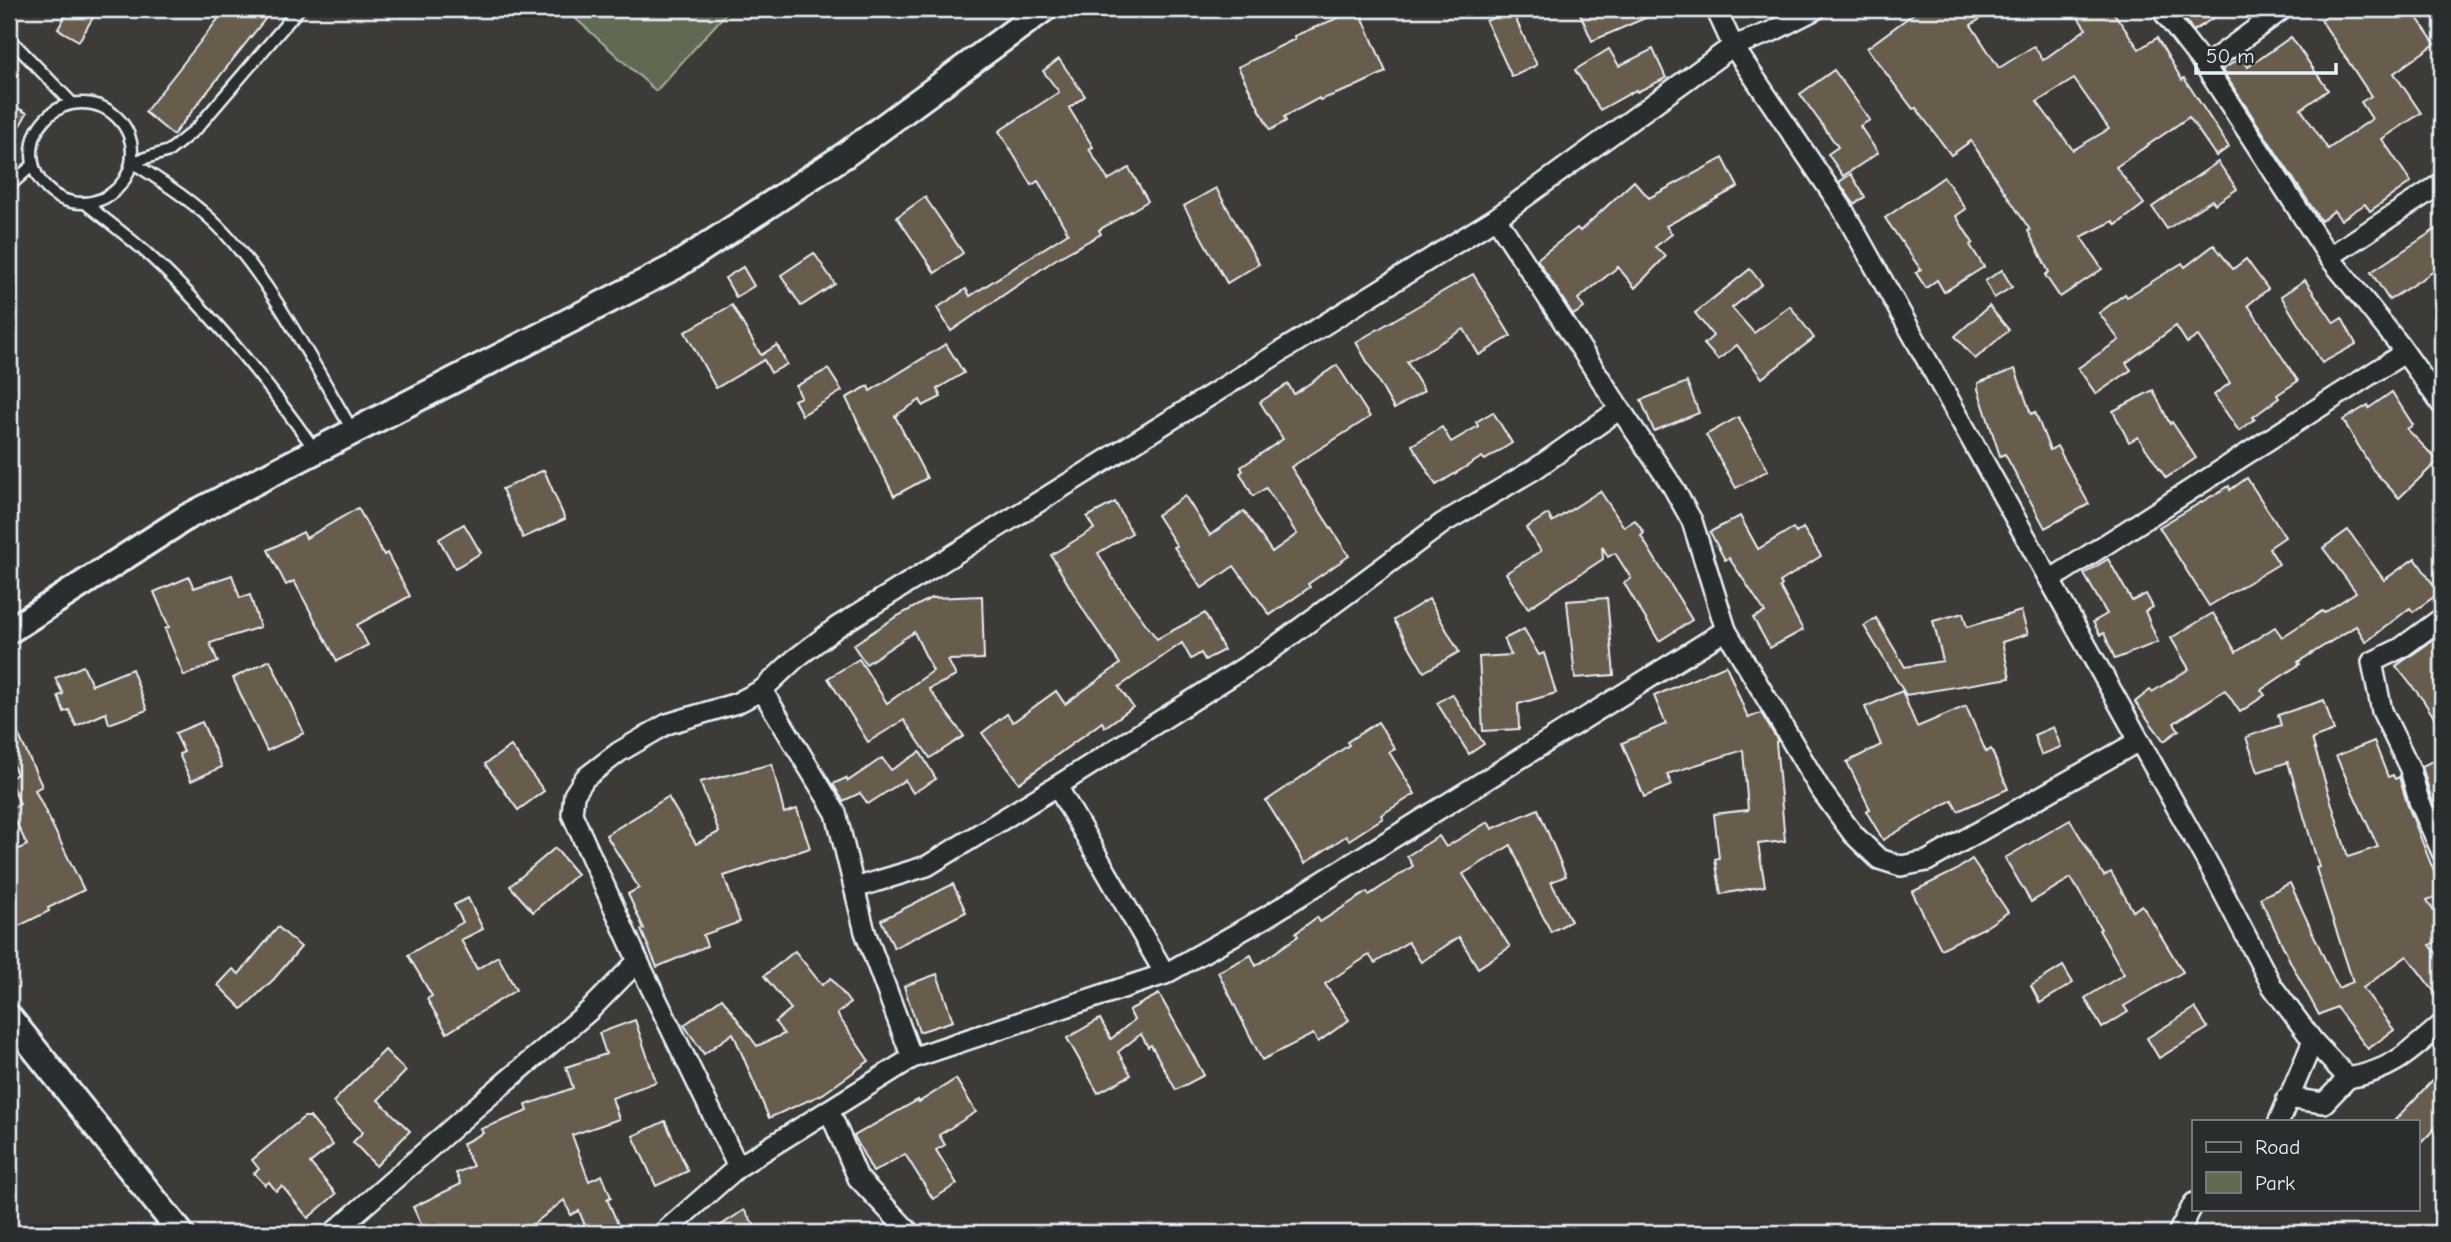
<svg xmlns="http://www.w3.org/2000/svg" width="2451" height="1242" font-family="'Comic Neue',sans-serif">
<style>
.green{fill:#606b52;stroke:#a4aea5;stroke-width:2}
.building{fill:#675b4e;stroke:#e8f1f8;stroke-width:2;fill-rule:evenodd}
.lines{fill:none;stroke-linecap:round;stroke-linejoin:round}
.service-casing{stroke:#e8f1f8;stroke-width:15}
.minor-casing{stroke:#e8f1f8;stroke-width:24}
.tertiary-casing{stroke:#e8f1f8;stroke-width:30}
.service{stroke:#2a2d2e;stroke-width:10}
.minor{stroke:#2a2d2e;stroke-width:19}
.tertiary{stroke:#2a2d2e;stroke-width:24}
</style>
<rect width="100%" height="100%" fill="#3c3b38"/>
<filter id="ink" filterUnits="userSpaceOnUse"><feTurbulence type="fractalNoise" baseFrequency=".0143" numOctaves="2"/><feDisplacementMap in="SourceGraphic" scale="14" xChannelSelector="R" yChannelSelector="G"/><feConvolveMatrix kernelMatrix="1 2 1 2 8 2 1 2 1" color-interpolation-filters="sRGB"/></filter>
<g filter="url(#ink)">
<polygon class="green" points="565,9 730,9 656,91"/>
<g class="building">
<polygon points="69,9 98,9 79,41 58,29"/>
<polygon points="226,9 273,9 173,135 145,112"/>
<polygon points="1342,9 1359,9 1386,72 1352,88 1320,100 1319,98 1284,117 1286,121 1270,130 1238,67 1295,39 1294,36 1345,15"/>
<polygon points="1511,9 1537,65 1512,77 1486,21"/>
<polygon points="1578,9 1666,9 1592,41"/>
<path d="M1920 9H1995L1971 25 1999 68 2034 46 2043 60 2086 29 2072 9H2111L2139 49 2157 38 2182 80 2184 78 2229 147 2216 156 2189 117 2116 167 2144 204 2116 225 2113 221 2081 237 2102 269 2060 297 2045 275 2049 272 2028 231 2030 230 1971 141 1951 155 1916 108 1913 109 1867 48ZM2074 79 2109 129 2073 150 2037 102Z"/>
<polygon points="2179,9 2227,9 2193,31"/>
<polygon points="2338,9 2432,9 2418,19 2435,44 2394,73 2421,113 2382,139 2411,182 2370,211 2365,204 2341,220 2334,211 2321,221 2222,70 2242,57 2248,67 2291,37 2328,90 2301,109 2328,149 2372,119 2361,102 2371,96 2321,20"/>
<polygon points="1609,49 1619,66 1653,49 1666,78 1637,92 1636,90 1600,110 1575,70"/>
<polygon points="1059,59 1085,96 1069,108 1093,147 1089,149 1108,180 1129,168 1148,201 1099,230 1101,234 1056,259 951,331 937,308 966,289 970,296 1068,233 1038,181 1032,185 999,131 1059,92 1043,71"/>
<polygon points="1834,70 1870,120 1860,126 1878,153 1843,176 1828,154 1838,147 1800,94"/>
<polygon points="14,106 27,113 9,145 9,114"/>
<polygon points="1723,158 1738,187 1666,226 1672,234 1655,247 1666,256 1635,288 1618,267 1578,299 1584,308 1573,315 1537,259 1577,228 1580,231 1634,181 1649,198"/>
<polygon points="2218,162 2237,189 2215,204 2212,200 2167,229 2152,207"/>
<polygon points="1851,174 1865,197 1854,204 1839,182"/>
<polygon points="1944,177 1966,209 1956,216 1973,243 1970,245 1984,267 1944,292 1937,280 1926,288 1916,273 1921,270 1885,218"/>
<polygon points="1216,188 1259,264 1227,283 1184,206"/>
<polygon points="925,197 963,253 935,273 897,217"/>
<polygon points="2442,225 2442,266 2389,300 2371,272"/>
<polygon points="2214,245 2233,269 2246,259 2268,289 2248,305 2298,381 2277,395 2279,398 2253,417 2255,419 2239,431 2214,395 2230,383 2198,336 2187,343 2176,326 2126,363 2131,370 2096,394 2078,368 2119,340 2099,313 2125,294 2127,297 2182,263 2185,267"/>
<polygon points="814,253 835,284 801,306 781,275"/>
<polygon points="743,267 754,286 736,297 725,278"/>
<polygon points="1750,269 1762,284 1732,308 1754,333 1790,306 1814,338 1762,378 1737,345 1718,360 1704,344 1713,336 1695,313"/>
<polygon points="2002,270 2012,287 1994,298 1985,281"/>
<polygon points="1473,274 1511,336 1479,355 1464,329 1407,362 1424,391 1394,409 1356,342"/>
<polygon points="2305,280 2334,323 2342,318 2356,344 2322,363 2281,296"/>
<polygon points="732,305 761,355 777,345 787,364 771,373 764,360 716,388 685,332"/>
<polygon points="1989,306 2009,330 1975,359 1955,336"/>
<polygon points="946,344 964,373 937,389 941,397 923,406 920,400 895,416 927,478 894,496 846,398 868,386 870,391"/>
<polygon points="1337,365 1370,417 1291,467 1349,556 1308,584 1310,587 1270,615 1234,566 1202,588 1174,547 1177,546 1157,515 1185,496 1210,535 1244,511 1272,552 1297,534 1266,488 1253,496 1240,473 1243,471 1241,467 1283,439 1260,402 1288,384 1294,394"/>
<polygon points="828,369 842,391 802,415 794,400 801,397 796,386"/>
<polygon points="2015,369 2031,414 2035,412 2050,450 2057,446 2089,504 2045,528 2005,454 2000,456 1978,389 1978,383"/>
<polygon points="1687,382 1699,413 1654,431 1641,400"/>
<polygon points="2153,390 2170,424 2172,422 2196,458 2166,478 2138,437 2129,442 2113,411"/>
<polygon points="2392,392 2413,425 2407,429 2438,461 2399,498 2373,470 2343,420 2368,405 2369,408"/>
<polygon points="1493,412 1512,443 1485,460 1482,457 1436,485 1412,445 1442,427 1451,442 1478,426 1476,422"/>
<polygon points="1738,417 1768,470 1736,488 1706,435"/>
<polygon points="544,470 565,519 523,538 502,489"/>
<polygon points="2247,478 2285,537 2269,548 2279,564 2209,606 2159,527 2229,486 2230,490"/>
<polygon points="1600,491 1624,527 1635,520 1644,533 1641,536 1692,620 1659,641 1624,583 1631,578 1615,553 1608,557 1602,546 1603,559 1528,608 1506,573 1541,551 1526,528 1548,514 1552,522"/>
<polygon points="1115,502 1132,533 1098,553 1115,582 1157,639 1205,613 1224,650 1205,660 1201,653 1191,659 1182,643 1119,687 1133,707 1105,727 1102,722 1019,783 982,733 1007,714 1013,722 1056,691 1065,704 1120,664 1084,611 1051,555 1094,529 1087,517"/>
<polygon points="358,508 384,555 387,553 410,596 357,625 368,645 337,661 294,581 286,585 268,550 303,532 306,538"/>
<polygon points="1740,516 1758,549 1793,528 1796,533 1803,528 1821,556 1780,582 1782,585 1780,587 1803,630 1770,648 1753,618 1765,612 1729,558 1725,560 1710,532"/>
<polygon points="464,524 481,553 455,568 439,539"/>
<polygon points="2348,530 2384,580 2415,558 2439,593 2413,612 2410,608 2366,642 2356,626 2298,662 2300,664 2261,690 2265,695 2240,712 2225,690 2174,723 2179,730 2164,741 2135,702 2150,690 2152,692 2189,669 2171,638 2213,613 2236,652 2275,627 2282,637 2322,611 2324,613 2356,592 2323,548"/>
<polygon points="2108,559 2132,601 2146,594 2153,607 2145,611 2158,642 2115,659 2104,633 2100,635 2093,622 2107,614 2084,574"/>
<polygon points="232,575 240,598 250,595 260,627 210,643 218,662 184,676 165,629 169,627 154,592 189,577 194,588"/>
<polygon points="982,596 984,659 948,660 956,676 929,689 964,736 930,758 904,720 868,742 828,678 859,659 887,703 933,671 914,632 866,664 853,645 894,618 931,598"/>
<polygon points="1607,598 1614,675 1575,678 1567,601"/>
<polygon points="1429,599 1459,652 1424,672 1394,620"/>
<polygon points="2021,611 2028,634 2002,642 2010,678 1906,695 1864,626 1876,618 1905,667 1943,661 1933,621 1963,613 1967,627"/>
<polygon points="1524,629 1539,655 1544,653 1556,693 1518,704 1519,729 1483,731 1479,657 1511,655 1504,639"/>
<polygon points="2436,638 2442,645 2442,730 2423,700 2396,666"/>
<polygon points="270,660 304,733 267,751 233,678"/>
<polygon points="1726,665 1748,718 1761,713 1778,741 1776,742 1785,841 1758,844 1765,886 1721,894 1715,859 1719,858 1714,814 1748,810 1743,750 1667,774 1672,785 1644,797 1622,743 1666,724 1654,696"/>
<polygon points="83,666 92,685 132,669 147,710 109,724 106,713 76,726 69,710 64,712 58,696 63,694 55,678"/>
<polygon points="1902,691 1917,727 1966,706 1986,752 1991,749 2008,789 1958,811 1952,800 1883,840 1866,811 1870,809 1847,762 1881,745 1865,707"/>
<polygon points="1452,694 1484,744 1469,754 1437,703"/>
<polygon points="2324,700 2334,731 2312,739 2348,857 2378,847 2336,756 2374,741 2388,777 2393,775 2395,779 2399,777 2408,806 2442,892 2442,894 2427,900 2442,925 2442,938 2430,945 2442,960 2442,1002 2407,956 2363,988 2394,1030 2368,1049 2336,1007 2319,1015 2292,965 2260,898 2290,883 2338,988 2353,982 2316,868 2319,867 2288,762 2258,772 2246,737 2281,725 2278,715"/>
<polygon points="9,714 42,786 35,790 84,890 48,908 49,911 17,927 9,909 9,854 27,845 10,809 20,804 9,779 17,774 9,756"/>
<polygon points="202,722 222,767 191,781 179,754 184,752 175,733"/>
<polygon points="1378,722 1395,749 1389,752 1415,794 1381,815 1383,818 1349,840 1346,836 1305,863 1266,801 1349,745 1347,742"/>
<polygon points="2053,727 2061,747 2041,755 2034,735"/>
<polygon points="511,746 544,791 518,810 485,764"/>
<polygon points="920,752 936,779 913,793 905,780 868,804 860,793 843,801 833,784 846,778 848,781 882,758 891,770"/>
<polygon points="2442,757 2442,815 2439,817 2431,797 2422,766"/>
<polygon points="772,764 784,813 797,809 810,848 724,876 740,922 703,935 707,946 657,967 641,930 644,929 628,894 639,888 606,835 668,797 696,844 719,832 700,782"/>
<polygon points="1538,809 1566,876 1551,882 1571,921 1551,932 1534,899 1511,845 1463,874 1510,947 1478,968 1459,937 1421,962 1408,942 1375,963 1369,955 1325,984 1349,1020 1318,1042 1313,1034 1262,1060 1218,972 1251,955 1256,966 1298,936 1296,933 1317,917 1320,922 1367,892 1369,895 1413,866 1407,856 1439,836 1446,847 1488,822 1492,829"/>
<polygon points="2070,820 2104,876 2111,872 2133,911 2142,905 2183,972 2124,1006 2128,1012 2102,1028 2085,998 2124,974 2099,930 2101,929 2071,878 2031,902 2005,858"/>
<polygon points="555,848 577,874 533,912 510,886"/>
<polygon points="1972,859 2008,912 1986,927 1941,949 1912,892 1955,871"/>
<polygon points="953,884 966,912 894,948 881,920"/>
<polygon points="468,898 483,929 461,940 477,969 498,956 516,990 447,1033 427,999 432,996 408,955 463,922 454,905"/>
<polygon points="278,927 301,947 274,979 242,1009 218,985 233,969 239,974"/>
<polygon points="795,951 822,985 831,978 850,1003 837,1014 869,1061 823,1094 769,1118 733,1033 704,1054 684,1025 722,998 757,1046 784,1034 775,1022 791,1009 764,976"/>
<polygon points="2063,966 2073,983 2040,1003 2031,986"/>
<polygon points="937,974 953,1021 919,1032 904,986"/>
<polygon points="1159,994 1204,1075 1176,1090 1151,1045 1148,1047 1141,1034 1118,1052 1131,1075 1098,1093 1067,1038 1100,1019 1111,1039 1134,1020 1129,1010"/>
<polygon points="2195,1008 2208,1028 2159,1058 2147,1038"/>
<polygon points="635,1020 656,1082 612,1098 619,1119 572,1135 589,1181 602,1175 611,1197 607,1199 622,1233 588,1233 579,1211 571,1215 564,1200 535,1223 511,1233 425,1233 413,1207 461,1184 456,1173 473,1166 462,1144 483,1133 481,1129 528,1111 526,1105 573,1088 566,1067 606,1054 599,1033"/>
<polygon points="385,1050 406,1071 378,1100 410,1131 376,1166 353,1142 363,1132 333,1102"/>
<polygon points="2442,1070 2442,1121 2418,1146 2418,1121 2394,1121"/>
<polygon points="956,1079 976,1112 939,1135 945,1145 936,1150 957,1184 933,1199 905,1154 873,1172 854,1136 918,1100 919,1102"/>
<polygon points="304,1117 310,1117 333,1145 310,1163 336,1194 308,1218 282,1186 276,1191 269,1182 265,1185 254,1173 259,1169 252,1160"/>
<polygon points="665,1121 688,1171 656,1186 633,1136"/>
<polygon points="744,1210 760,1233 709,1233"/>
</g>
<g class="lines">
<g class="service-casing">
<g id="service">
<polyline points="9,38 72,103"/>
<circle cx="82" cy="153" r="50"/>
<path d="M132 162C161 181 193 201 218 226 271 280 314 366 353 431"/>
<polyline points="132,162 169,151 197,128 299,9"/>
<polyline points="9,186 33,165"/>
<path d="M85 203C107 221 131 238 152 258 214 315 267 382 315 450"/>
</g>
</g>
<g class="minor-casing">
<g id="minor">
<path d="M1716 9 1733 46 1842 208 2211 869 2272 986 2313 1041 2348 1078C2391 1071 2410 1052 2442 1024"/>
<polyline points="2161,9 2205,66 2329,257 2398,343 2442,405"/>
<polyline points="2205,66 2283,9"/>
<polyline points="1496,218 1620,409 1673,487 1692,521 1726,630 1820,789 1853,834 1879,859 1901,866 1927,861 2139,741"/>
<polyline points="2329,257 2442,183"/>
<polyline points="2050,580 2404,353"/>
<polyline points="2442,618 2401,648 2372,662 2382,711 2410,769 2419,801 2442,852"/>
<polyline points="762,690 836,813 865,932 912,1058"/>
<polyline points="1057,786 1165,974"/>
<polyline points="855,888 927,866 1057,786 1264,655 1443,523 1535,469 1620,409"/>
<polyline points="2287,1098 2324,1103 2348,1078"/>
<polyline points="829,1110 858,1178 910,1233"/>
<polyline points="2279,1121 2313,1041"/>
<polyline points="738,1167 638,961 572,814 574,795 585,778 619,752 667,724 737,703 762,690 795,659 837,627 1496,218 1733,46 1771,32 1816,9"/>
<polyline points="333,1233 475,1108 590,1010 638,961"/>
<polyline points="663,1233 738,1167 912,1058 1165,974 1266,917 1726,630"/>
<polyline points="2178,1233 2194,1203"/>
</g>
</g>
<g class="tertiary-casing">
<g id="tertiary">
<polyline points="9,631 187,517 676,266 845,155 1044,9"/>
<polyline points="9,1017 181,1233"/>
</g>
</g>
<use href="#service" class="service"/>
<use href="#minor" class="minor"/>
<use href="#tertiary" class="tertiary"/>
</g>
</g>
<rect width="2451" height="1242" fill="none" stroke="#2a2d2e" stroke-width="35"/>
<rect x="18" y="18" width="2416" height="1207" fill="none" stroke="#e8f1f8" stroke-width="2.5" filter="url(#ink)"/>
<rect x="2192" y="1120" width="228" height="91" fill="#2a2d2e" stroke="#767b7f" stroke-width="2"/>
<rect x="2206" y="1142" width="35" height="10" fill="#2a2d2e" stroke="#767b7f" stroke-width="2"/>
<text x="2255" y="1154" font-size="21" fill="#e8f1f8">Road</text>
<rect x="2206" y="1172" width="35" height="21" fill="#606b52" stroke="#767b7f" stroke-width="2"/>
<text x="2255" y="1190" font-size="21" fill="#e8f1f8">Park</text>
<path d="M2196 63v10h140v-10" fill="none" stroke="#e8f1f8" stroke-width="3.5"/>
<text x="2206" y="63" font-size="21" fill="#e8f1f8" stroke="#2a2d2e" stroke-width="5" paint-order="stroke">50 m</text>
</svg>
